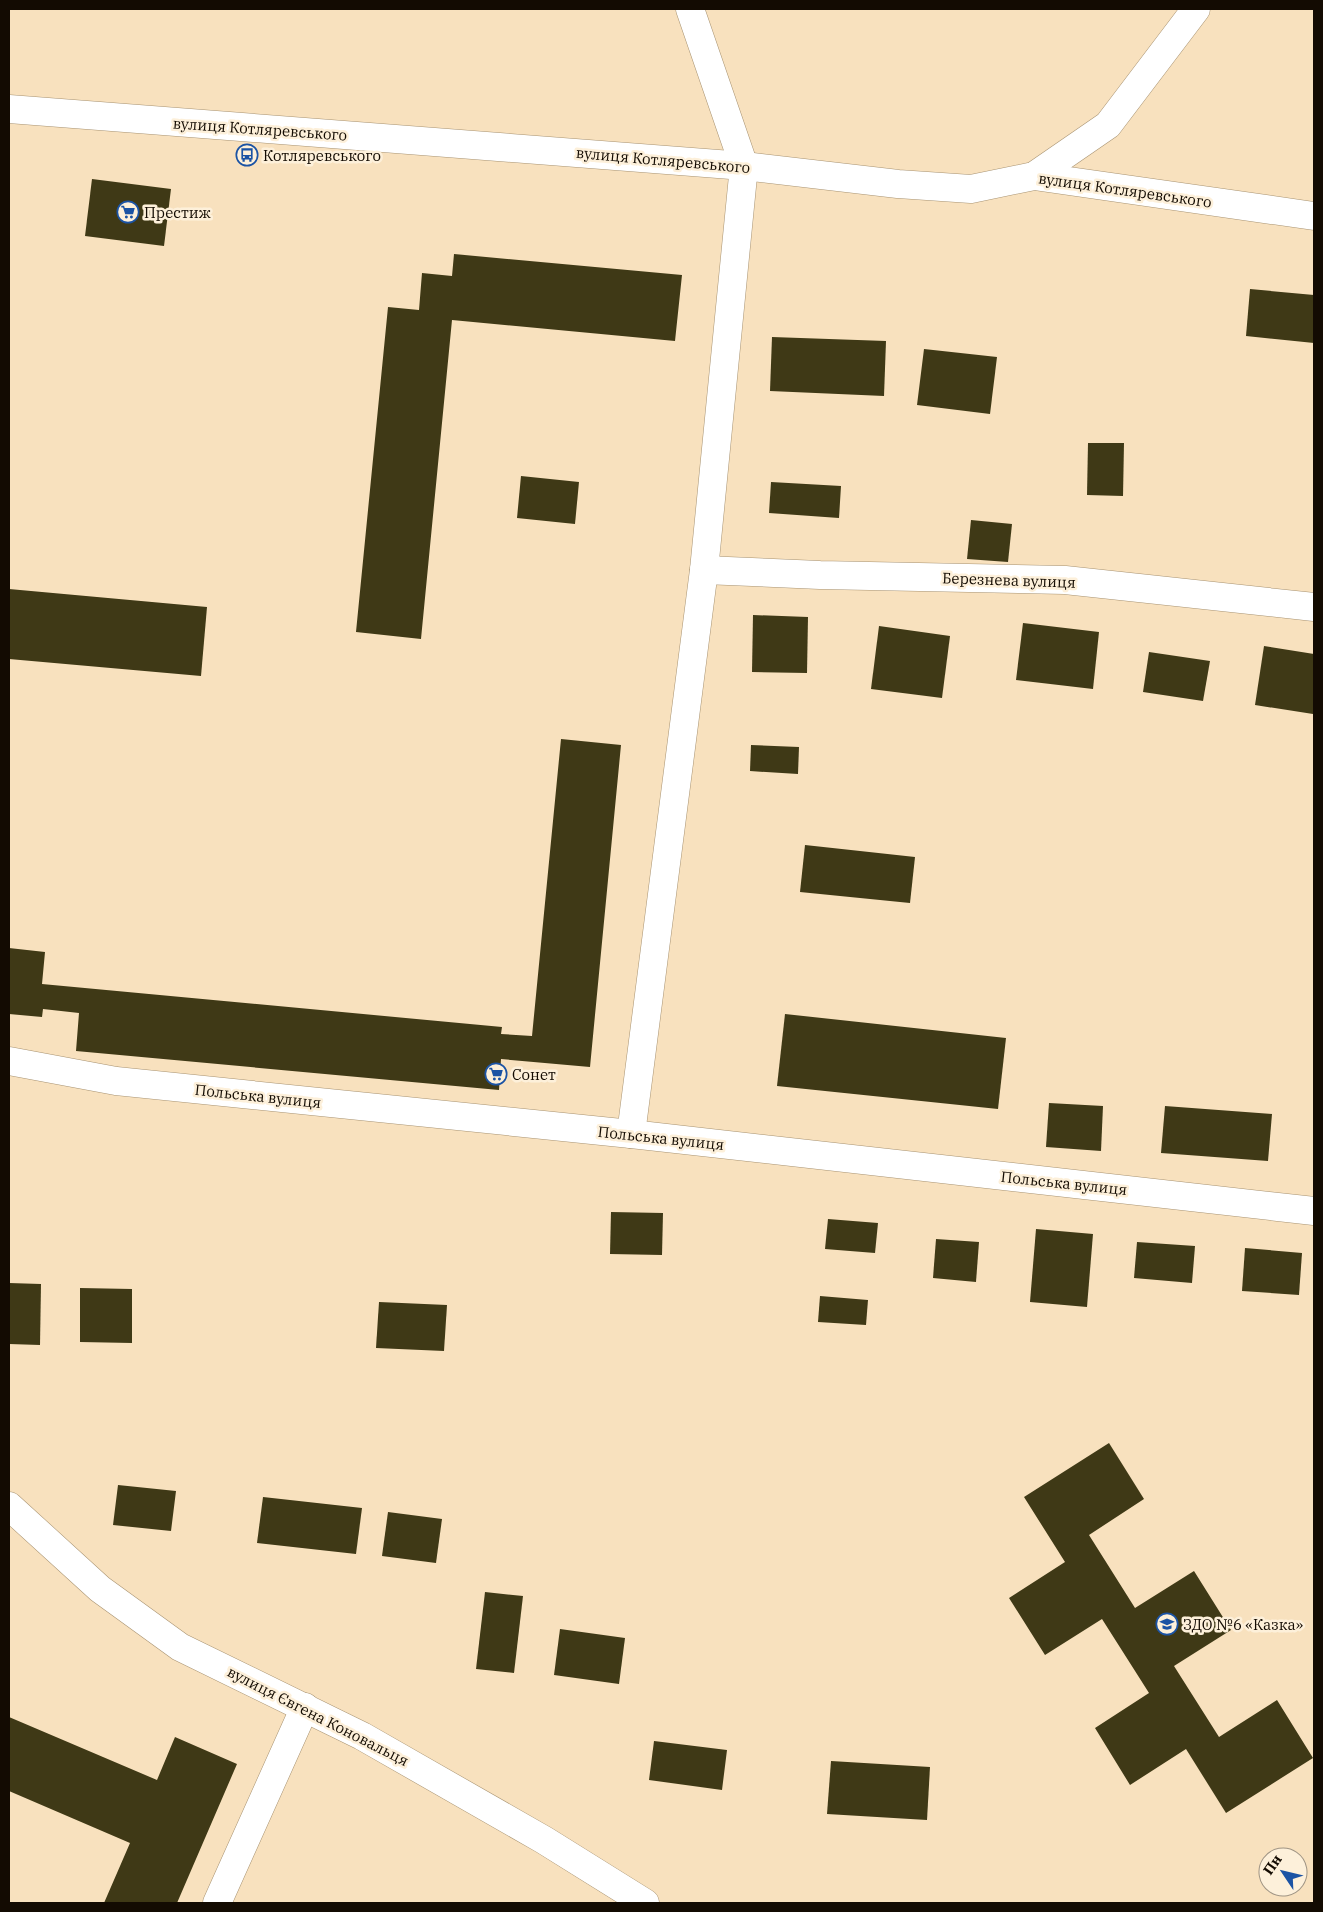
<svg xmlns="http://www.w3.org/2000/svg" width="1323" height="1912" font-family="'IBM Plex Serif',serif">
<style>
.building{fill:#3f3916}
.lines{fill:none;stroke-linecap:round;stroke-linejoin:round}
.minor-casing{stroke:#a89372;stroke-width:29}
.major-casing{stroke:#a89372;stroke-width:29}
.minor{stroke:#fff;stroke-width:28}
.major{stroke:#fff;stroke-width:28}
.labels{text-anchor:middle;dominant-baseline:central;stroke-width:5;stroke-linejoin:round;paint-order:stroke}
.street-label{font-size:15px;fill:#130b02;stroke:#fdf0da}
.poi-label{font-size:15px;fill:#130b02;stroke:#fdf0da;text-anchor:start}
</style>
<rect width="100%" height="100%" fill="#f8e1be"/>
<g class="building">
<polygon points="92,179 171,189 164,246 85,236"/>
<polygon points="454,254 682,275 675,341 452,320 421,639 356,632 388,307 419,310 422,273 452,276"/>
<polygon points="1250,289 1314,295 1314,343 1246,336"/>
<polygon points="772,337 886,341 884,396 770,391"/>
<polygon points="924,349 997,357 990,414 917,405"/>
<polygon points="1088,443 1124,443 1123,496 1087,495"/>
<polygon points="521,476 579,482 575,524 517,518"/>
<polygon points="771,482 841,486 839,518 769,513"/>
<polygon points="971,520 1012,524 1008,562 967,559"/>
<polygon points="9,589 207,607 201,676 9,659"/>
<polygon points="753,615 808,617 807,673 752,672"/>
<polygon points="1023,623 1099,632 1093,689 1016,680"/>
<polygon points="879,626 950,636 942,698 871,689"/>
<polygon points="1264,646 1314,654 1313,714 1255,705"/>
<polygon points="1149,652 1210,661 1203,701 1143,692"/>
<polygon points="561,739 621,745 590,1067 501,1059 499,1090 76,1051 79,1013 43,1009 42,1017 9,1014 9,948 45,952 42,984 502,1027 501,1034 532,1036"/>
<polygon points="751,745 799,747 798,774 750,771"/>
<polygon points="805,845 915,857 910,903 800,892"/>
<polygon points="785,1014 1006,1038 998,1109 777,1086"/>
<polygon points="1049,1103 1103,1106 1101,1151 1046,1147"/>
<polygon points="1165,1106 1272,1114 1268,1161 1161,1153"/>
<polygon points="611,1212 663,1213 662,1255 610,1254"/>
<polygon points="828,1219 878,1223 875,1253 825,1249"/>
<polygon points="1036,1229 1093,1234 1087,1307 1030,1302"/>
<polygon points="936,1239 979,1242 976,1282 933,1278"/>
<polygon points="1137,1242 1195,1246 1192,1283 1134,1278"/>
<polygon points="1245,1248 1302,1253 1299,1295 1242,1291"/>
<polygon points="9,1283 41,1284 40,1345 9,1344"/>
<polygon points="80,1288 132,1289 132,1343 80,1342"/>
<polygon points="820,1296 868,1300 866,1325 818,1322"/>
<polygon points="379,1302 447,1305 444,1351 376,1348"/>
<polygon points="1109,1443 1144,1499 1089,1535 1135,1608 1194,1571 1231,1630 1174,1666 1219,1737 1277,1700 1313,1758 1226,1813 1186,1749 1130,1785 1095,1728 1149,1693 1102,1619 1045,1655 1009,1598 1065,1562 1024,1497"/>
<polygon points="118,1485 176,1491 171,1531 113,1525"/>
<polygon points="263,1497 362,1508 356,1554 257,1543"/>
<polygon points="388,1512 442,1519 436,1563 382,1556"/>
<polygon points="485,1592 523,1596 514,1673 476,1669"/>
<polygon points="560,1629 625,1638 619,1684 554,1675"/>
<polygon points="9,1717 157,1780 175,1737 237,1764 177,1903 104,1903 130,1843 9,1791"/>
<polygon points="654,1741 727,1750 722,1790 649,1780"/>
<polygon points="831,1761 930,1767 927,1820 827,1814"/>
</g>
<g class="lines">
<g class="minor-casing">
<g id="minor">
<polyline points="1034,176 1314,216"/>
<polyline points="704,570 820,575 1065,580 1314,607"/>
<polyline points="9,1061 116,1081 631,1134 1314,1211"/>
<polyline points="631,1134 704,570 744,166 690,9"/>
<polyline points="9,1506 100,1589 180,1647 362,1736 544,1840 645,1903"/>
<polyline points="217,1903 305,1707"/>
</g>
</g>
<g class="major-casing">
<polyline id="major" points="9,109 744,166 898,184 971,189 1034,176 1108,125 1196,9"/>
</g>
<use href="#minor" class="minor"/>
<use href="#major" class="major"/>
</g>
<defs>
<g id="bus-ring" transform="scale(1.125)"><circle r="9.5" fill="#fdf0da" stroke="#1b53a4" stroke-width="1.5"/><path d="M-5-6H5V4H4V6H2V4H-2V6H-4V4H-5ZM-3.5-4V0h7V-4ZM-3.5 1.2v1.5H-2V1.2ZM2 1.2v1.5H3.5V1.2Z" fill="#1b53a4"/></g>
<g id="supermarket-ring" transform="scale(1.125)"><circle r="9.5" fill="#fdf0da" stroke="#1b53a4" stroke-width="1.5"/><path d="M-6-5.5h2.5l.6 2H6L4.5 2H-2.5L-4.4-4H-6ZM-1.5 3.2a1.3 1.3 0 1 0 .1 0ZM3 3.2a1.3 1.3 0 1 0 .1 0Z" fill="#1b53a4"/></g>
<g id="school-ring" transform="scale(1.125)"><circle r="9.5" fill="#fdf0da" stroke="#1b53a4" stroke-width="1.5"/><path d="M0-5L7-2L0 1L-7-2ZM-4 1L0 2.5L4 1V4Q0 6-4 4Z" fill="#1b53a4"/></g>
</defs>
<g fill-rule="evenodd">
<use href="#bus-ring" x="247" y="155"/>
<use href="#supermarket-ring" x="128" y="212"/>
<use href="#supermarket-ring" x="496" y="1074"/>
<use href="#school-ring" x="1167" y="1624"/>
</g>
<g class="labels">
<g class="street-label">
<text transform="translate(260 129) rotate(4)">вулиця Котляревського</text>
<text transform="translate(663 160) rotate(5)">вулиця Котляревського</text>
<text transform="translate(1125 190) rotate(8)">вулиця Котляревського</text>
<text transform="translate(1009 580) rotate(2)">Березнева вулиця</text>
<text transform="translate(258 1096) rotate(6)">Польська вулиця</text>
<text transform="translate(661 1138) rotate(6)">Польська вулиця</text>
<text transform="translate(1064 1183) rotate(6)">Польська вулиця</text>
<text transform="translate(318 1716) rotate(27)">вулиця Євгена Коновальця</text>
</g>
<g class="poi-label">
<text x="263" y="155">Котляревського</text>
<text x="144" y="212">Престиж</text>
<text x="512" y="1074">Сонет</text>
<text x="1183" y="1624">ЗДО №6 «Казка»</text>
</g>
</g>
<rect width="1323" height="1912" fill="none" stroke="#130b02" stroke-width="20"/>
<g transform="translate(1283 1872) rotate(305)"><circle r="24" fill="#fdf0da" stroke="#9f9484"/>
<path d="M0-4L9 19L0 12L-9 19Z" fill="#1b53a4"/>
<text y="-8" font-size="14" font-weight="bold" text-anchor="middle" fill="#130b02">Пн</text>
</g>
</svg>
